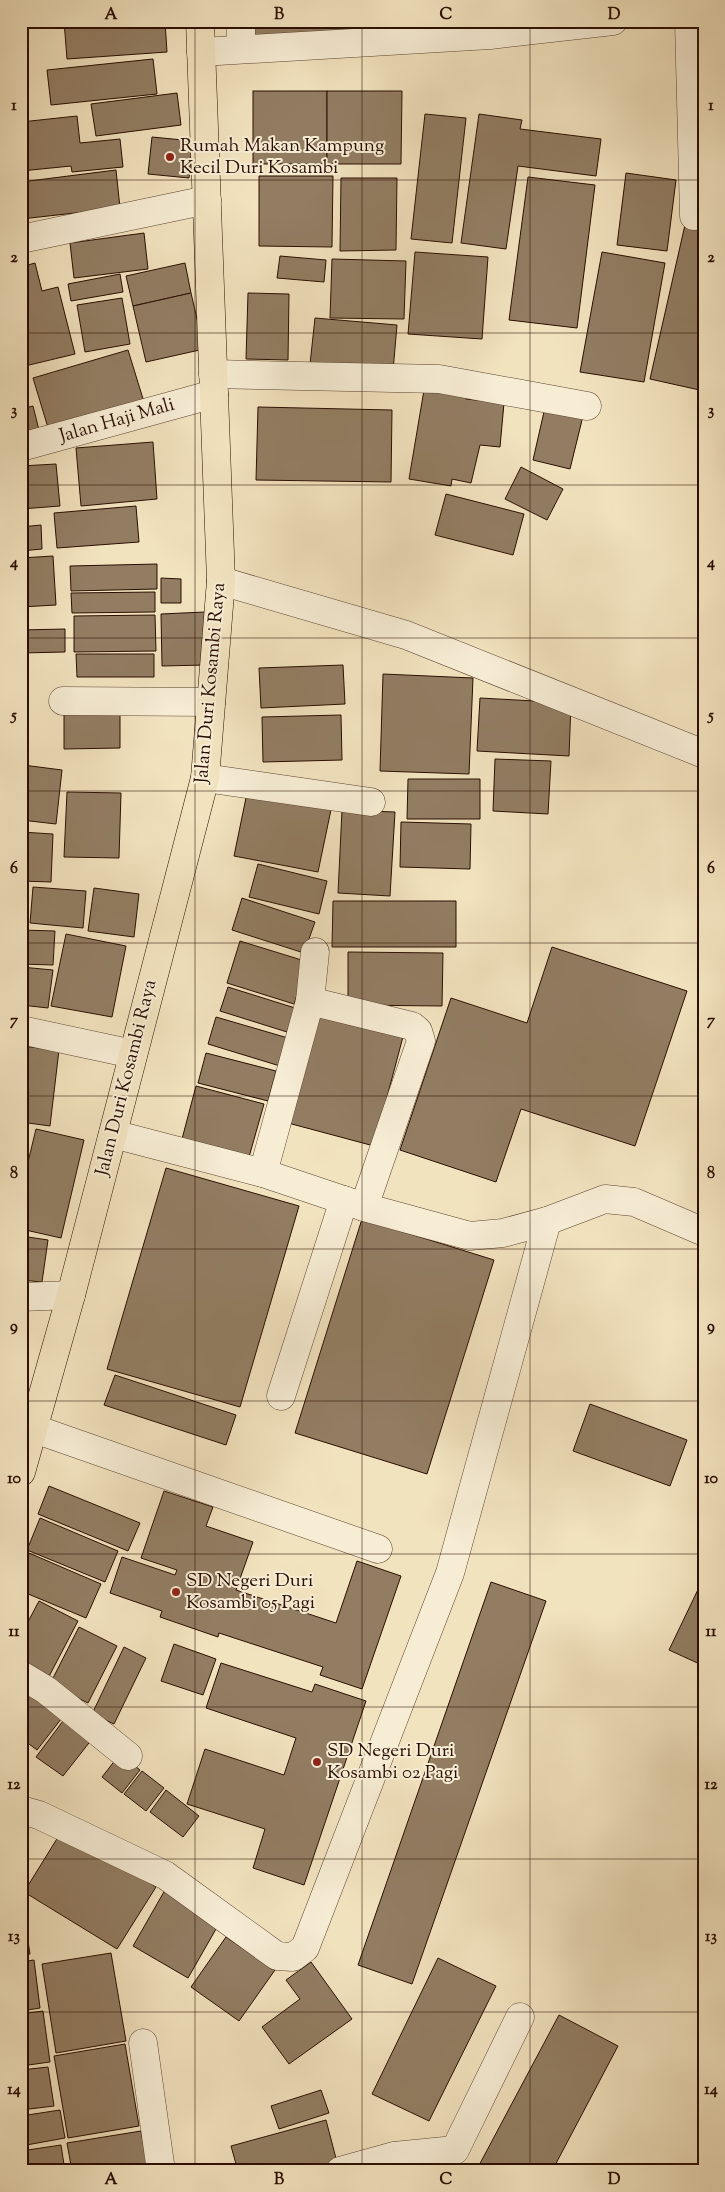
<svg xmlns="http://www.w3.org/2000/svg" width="725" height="2192" font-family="'Sorts Mill Goudy',serif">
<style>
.building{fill:#927d63;stroke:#2a0e00}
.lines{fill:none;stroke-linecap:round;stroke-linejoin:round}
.minor-casing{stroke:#5c4330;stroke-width:29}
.major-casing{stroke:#2a0e00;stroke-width:29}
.minor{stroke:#f7edd5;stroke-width:28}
.major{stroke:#f2e3bf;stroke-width:28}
.grid{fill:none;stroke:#2a0e00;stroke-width:1;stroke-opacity:0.55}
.poi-dot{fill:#8f2418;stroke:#f7edd5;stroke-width:2}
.labels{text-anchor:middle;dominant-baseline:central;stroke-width:4;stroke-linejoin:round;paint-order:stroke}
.poi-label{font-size:19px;fill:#2a0e00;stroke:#f7edd5;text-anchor:start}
.street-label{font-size:19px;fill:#2a0e00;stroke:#f7edd5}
.neatline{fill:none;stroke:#2a0e00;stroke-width:2}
.grid-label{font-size:16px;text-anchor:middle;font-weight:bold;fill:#2a0e00}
</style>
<rect width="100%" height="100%" fill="#f2e3bf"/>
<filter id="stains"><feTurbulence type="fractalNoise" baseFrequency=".004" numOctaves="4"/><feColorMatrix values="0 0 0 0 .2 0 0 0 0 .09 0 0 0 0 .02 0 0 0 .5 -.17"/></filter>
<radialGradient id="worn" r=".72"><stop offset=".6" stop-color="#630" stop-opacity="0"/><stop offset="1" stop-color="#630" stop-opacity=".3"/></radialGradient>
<g class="building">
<polygon points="64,21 165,21 167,52 67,59"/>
<polygon points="250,21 465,21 465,28 251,36"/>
<polygon points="153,59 157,94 51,105 47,70"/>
<rect x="253" y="91" width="74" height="73"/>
<polygon points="327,91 402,91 401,164 327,164"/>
<polygon points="177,93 181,125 96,136 91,104"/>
<polygon points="425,114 466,118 452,243 411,239"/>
<polygon points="479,114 522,120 520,129 601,139 596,176 518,166 506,249 461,243"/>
<polygon points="77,116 80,143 120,139 123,167 72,172 71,166 21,171 21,122"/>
<polygon points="152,137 193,141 189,178 148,174"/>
<polygon points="116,170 120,208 21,219 21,182"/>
<polygon points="626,173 676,180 667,251 617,245"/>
<polygon points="259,176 333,176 332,247 259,246"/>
<polygon points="528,177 595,185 577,328 509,320"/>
<polygon points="341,178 397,178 396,250 340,251"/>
<polygon points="687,216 704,219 704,391 650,379"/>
<polygon points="144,233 148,269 74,278 70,243"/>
<polygon points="415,252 488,257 482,339 408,334"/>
<polygon points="602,252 665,263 644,382 580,372"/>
<polygon points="280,256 326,260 324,282 277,278"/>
<polygon points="332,259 406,261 404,319 330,318"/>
<polygon points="35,263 42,291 58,287 75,354 21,367 21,267"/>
<polygon points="185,263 191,293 133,306 126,276"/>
<polygon points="120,274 123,292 71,301 68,284"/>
<polygon points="191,293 204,349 146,362 133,306"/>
<polygon points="248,293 289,294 288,360 246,359"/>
<polygon points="122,298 130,344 85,352 77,305"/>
<polygon points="315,318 397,325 393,371 310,364"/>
<polygon points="128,350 144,402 49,431 33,378"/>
<polygon points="425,384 468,391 466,399 504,403 500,447 480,445 471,483 452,479 451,486 409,479"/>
<polygon points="546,403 584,412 570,469 533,460"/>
<polygon points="33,406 40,434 21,439 21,409"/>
<polygon points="258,407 392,410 391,482 256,480"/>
<polygon points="153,442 157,499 81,506 76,448"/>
<polygon points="56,464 60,506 21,509 21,466"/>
<polygon points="521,467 563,489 547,520 505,499"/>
<polygon points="446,494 524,514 513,555 435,535"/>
<polygon points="136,506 139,542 57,548 54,513"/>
<polygon points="41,525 42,549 21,551 21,527"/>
<polygon points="53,556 56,605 21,607 21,558"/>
<polygon points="157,564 157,589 71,591 70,566"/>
<polygon points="161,578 181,579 181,603 161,603"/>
<polygon points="155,592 155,612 72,613 71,593"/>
<polygon points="205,612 206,665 162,666 161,614"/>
<polygon points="155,615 156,651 74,652 74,616"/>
<polygon points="65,629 65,652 21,653 21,630"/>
<polygon points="76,654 154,654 154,677 77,677"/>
<polygon points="343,665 345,704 261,708 259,668"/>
<polygon points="383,674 473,678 469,774 380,771"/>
<polygon points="480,698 571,703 569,756 477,751"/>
<polygon points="120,710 120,748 64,749 64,711"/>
<polygon points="341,715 342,760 263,762 262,717"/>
<polygon points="495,759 551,761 548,814 493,811"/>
<polygon points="23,765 62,770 56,824 21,820"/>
<polygon points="408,779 480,779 480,819 407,819"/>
<polygon points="248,788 332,805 318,872 234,856"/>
<polygon points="67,792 121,793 119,858 64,857"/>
<polygon points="342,810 395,812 390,896 338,893"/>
<polygon points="401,822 471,824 470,869 400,867"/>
<polygon points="21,832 53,834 51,882 21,881"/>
<polygon points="258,864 327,881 319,914 249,897"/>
<polygon points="33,887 86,891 83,928 30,923"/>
<polygon points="94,888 139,894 134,937 88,931"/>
<polygon points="242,898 315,922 304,953 232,930"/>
<polygon points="333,901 456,901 456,947 332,947"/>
<polygon points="21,930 55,931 53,965 21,964"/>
<polygon points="66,934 126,946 112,1017 51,1006"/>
<polygon points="240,941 308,962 294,1004 227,983"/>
<polygon points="552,947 687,991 635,1146 521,1109 496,1182 400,1150 451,998 527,1023"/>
<polygon points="348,952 443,953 442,1006 348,1005"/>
<polygon points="21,967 53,970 48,1008 21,1005"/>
<polygon points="228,987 295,1008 287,1032 220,1011"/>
<polygon points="319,1011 404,1033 374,1146 288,1123"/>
<polygon points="216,1017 288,1038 280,1066 208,1044"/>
<polygon points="21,1046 59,1050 50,1126 21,1122"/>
<polygon points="206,1053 276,1071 268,1101 198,1083"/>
<polygon points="196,1086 264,1104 249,1157 182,1139"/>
<polygon points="36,1129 84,1140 61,1238 21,1229 21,1191"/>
<polygon points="166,1168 299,1206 240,1407 107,1369"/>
<polygon points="362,1219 494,1260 427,1474 295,1433"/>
<polygon points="21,1236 48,1240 42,1282 21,1280"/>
<polygon points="21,1323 27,1324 21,1354"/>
<polygon points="115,1375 236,1415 226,1445 104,1405"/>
<polygon points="590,1404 687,1440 670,1486 573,1451"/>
<polygon points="49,1486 140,1523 128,1551 38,1514"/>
<polygon points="164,1491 213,1507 206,1526 253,1542 236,1590 336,1623 357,1561 401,1576 362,1689 320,1675 323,1667 219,1633 218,1637 160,1617 162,1611 110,1593 122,1557 175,1575 177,1570 141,1558"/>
<polygon points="40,1518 118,1551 105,1582 27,1550"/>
<polygon points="22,1550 101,1584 86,1618 21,1591"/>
<polygon points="704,1577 704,1666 669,1650"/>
<polygon points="491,1582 546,1601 412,1984 358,1965"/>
<polygon points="39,1601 78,1621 45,1684 21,1672 21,1635"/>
<polygon points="79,1627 117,1646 88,1703 50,1684"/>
<polygon points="174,1644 216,1659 203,1695 161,1681"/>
<polygon points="124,1647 146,1658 114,1724 92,1714"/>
<polygon points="221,1663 312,1692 315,1684 366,1701 304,1885 253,1868 265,1829 187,1804 205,1749 284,1775 296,1738 206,1708"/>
<polygon points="21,1680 65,1714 37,1750 21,1738"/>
<polygon points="69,1713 96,1734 63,1776 36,1757"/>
<polygon points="120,1754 140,1770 122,1793 102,1777"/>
<polygon points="142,1771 164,1788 146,1811 124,1794"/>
<polygon points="166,1790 199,1816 183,1837 150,1812"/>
<polygon points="63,1829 156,1887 117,1949 24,1892"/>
<polygon points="165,1890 220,1922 188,1978 133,1946"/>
<polygon points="21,1896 30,1954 21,1956"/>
<polygon points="226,1937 275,1970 239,2021 191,1987"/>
<polygon points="111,1953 126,2041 56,2053 42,1964"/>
<polygon points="438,1958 496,1986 429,2121 372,2094"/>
<polygon points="34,1960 40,2008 21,2011 21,1962"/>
<polygon points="311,1962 352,2019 289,2064 262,2027 300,1999 286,1980"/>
<polygon points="43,2011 50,2062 21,2066 21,2014"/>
<polygon points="559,2015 618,2046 552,2171 476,2171"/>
<polygon points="125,2044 139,2126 68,2138 54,2056"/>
<polygon points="48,2067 54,2106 21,2110 21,2070"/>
<polygon points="321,2090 329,2113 279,2129 271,2106"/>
<polygon points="60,2110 65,2138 21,2146 21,2116"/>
<polygon points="326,2120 338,2166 320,2171 238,2171 231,2146"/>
<polygon points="141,2131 148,2169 72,2171 67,2143"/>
<polygon points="61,2145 65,2171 21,2171 21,2151"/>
</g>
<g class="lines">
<g class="minor-casing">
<g id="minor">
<polyline points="689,21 694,216"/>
<polyline points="241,49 241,21"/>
<polyline points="201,52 490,35 613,21"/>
<polyline points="21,239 207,200"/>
<polyline points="213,374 439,379 587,406"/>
<polyline points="21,447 214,394"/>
<polyline points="221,581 406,635 704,754"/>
<polyline points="63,701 211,702"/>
<polyline points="205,778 371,802"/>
<polyline points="315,952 310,1001 412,1026 418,1031 421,1041 364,1207"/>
<polyline points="21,1030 133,1054"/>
<polyline points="113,1134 263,1173 364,1207 470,1236 503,1233 547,1221 605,1199 634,1202 704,1232"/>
<polyline points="263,1173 310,1001"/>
<polyline points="21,1297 71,1295"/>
<polyline points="281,1396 344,1200"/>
<polyline points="32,1428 378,1549"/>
<polyline points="21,1675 46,1690 128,1756"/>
<polyline points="21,1810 39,1815 165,1875 277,1956 293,1957 305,1948 450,1573 547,1221"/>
<polyline points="143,2043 161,2171"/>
<polyline points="340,2171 394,2156 455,2150 520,2017"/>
</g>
</g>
<g class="major-casing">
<polyline id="major" points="21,1472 71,1295 205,778 221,581 200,21"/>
</g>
<use href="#minor" class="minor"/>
<use href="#major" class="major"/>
</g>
<path class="grid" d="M195 21V2171M362 21V2171M530 21V2171M21 180H704M21 333H704M21 485H704M21 638H704M21 791H704M21 943H704M21 1096H704M21 1249H704M21 1401H704M21 1554H704M21 1707H704M21 1859H704M21 2012H704"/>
<g class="poi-dot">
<circle cx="170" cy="157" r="5"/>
<circle cx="176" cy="1592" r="5"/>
<circle cx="317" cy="1762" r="5"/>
</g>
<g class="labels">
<g class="poi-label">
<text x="180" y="146">Rumah Makan Kampung<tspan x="180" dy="22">Kecil Duri Kosambi</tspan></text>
<text x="186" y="1581">SD Negeri Duri<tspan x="186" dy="22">Kosambi 05 Pagi</tspan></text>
<text x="327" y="1751">SD Negeri Duri<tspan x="327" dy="22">Kosambi 02 Pagi</tspan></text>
</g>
<g class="street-label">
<text transform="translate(117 421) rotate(-16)">Jalan Haji Mali</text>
<text transform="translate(211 683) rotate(-85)">Jalan Duri Kosambi Raya</text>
<text transform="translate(127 1078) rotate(-76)">Jalan Duri Kosambi Raya</text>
</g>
</g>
<rect width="725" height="2192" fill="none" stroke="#f2e3bf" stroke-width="55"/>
<rect x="28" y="28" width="670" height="2136" class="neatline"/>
<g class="grid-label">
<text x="111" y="19">A</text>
<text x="279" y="19">B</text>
<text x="446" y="19">C</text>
<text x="614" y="19">D</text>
<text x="14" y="110">1</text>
<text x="711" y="110">1</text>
<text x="14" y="262">2</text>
<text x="711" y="262">2</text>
<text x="14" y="415">3</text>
<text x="711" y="415">3</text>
<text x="14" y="567">4</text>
<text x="711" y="567">4</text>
<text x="14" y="720">5</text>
<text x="711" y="720">5</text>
<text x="14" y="873">6</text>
<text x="711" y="873">6</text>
<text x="14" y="1025">7</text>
<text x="711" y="1025">7</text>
<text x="14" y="1178">8</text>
<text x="711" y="1178">8</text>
<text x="14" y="1331">9</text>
<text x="711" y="1331">9</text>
<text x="14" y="1483">10</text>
<text x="711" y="1483">10</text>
<text x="14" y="1636">11</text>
<text x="711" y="1636">11</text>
<text x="14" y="1789">12</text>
<text x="711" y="1789">12</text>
<text x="14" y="1941">13</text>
<text x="711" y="1941">13</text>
<text x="14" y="2094">14</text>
<text x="711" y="2094">14</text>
<text x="111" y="2184">A</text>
<text x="279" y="2184">B</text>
<text x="446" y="2184">C</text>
<text x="614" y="2184">D</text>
</g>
<rect width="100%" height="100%" filter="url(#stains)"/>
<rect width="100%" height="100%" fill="url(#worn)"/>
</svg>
